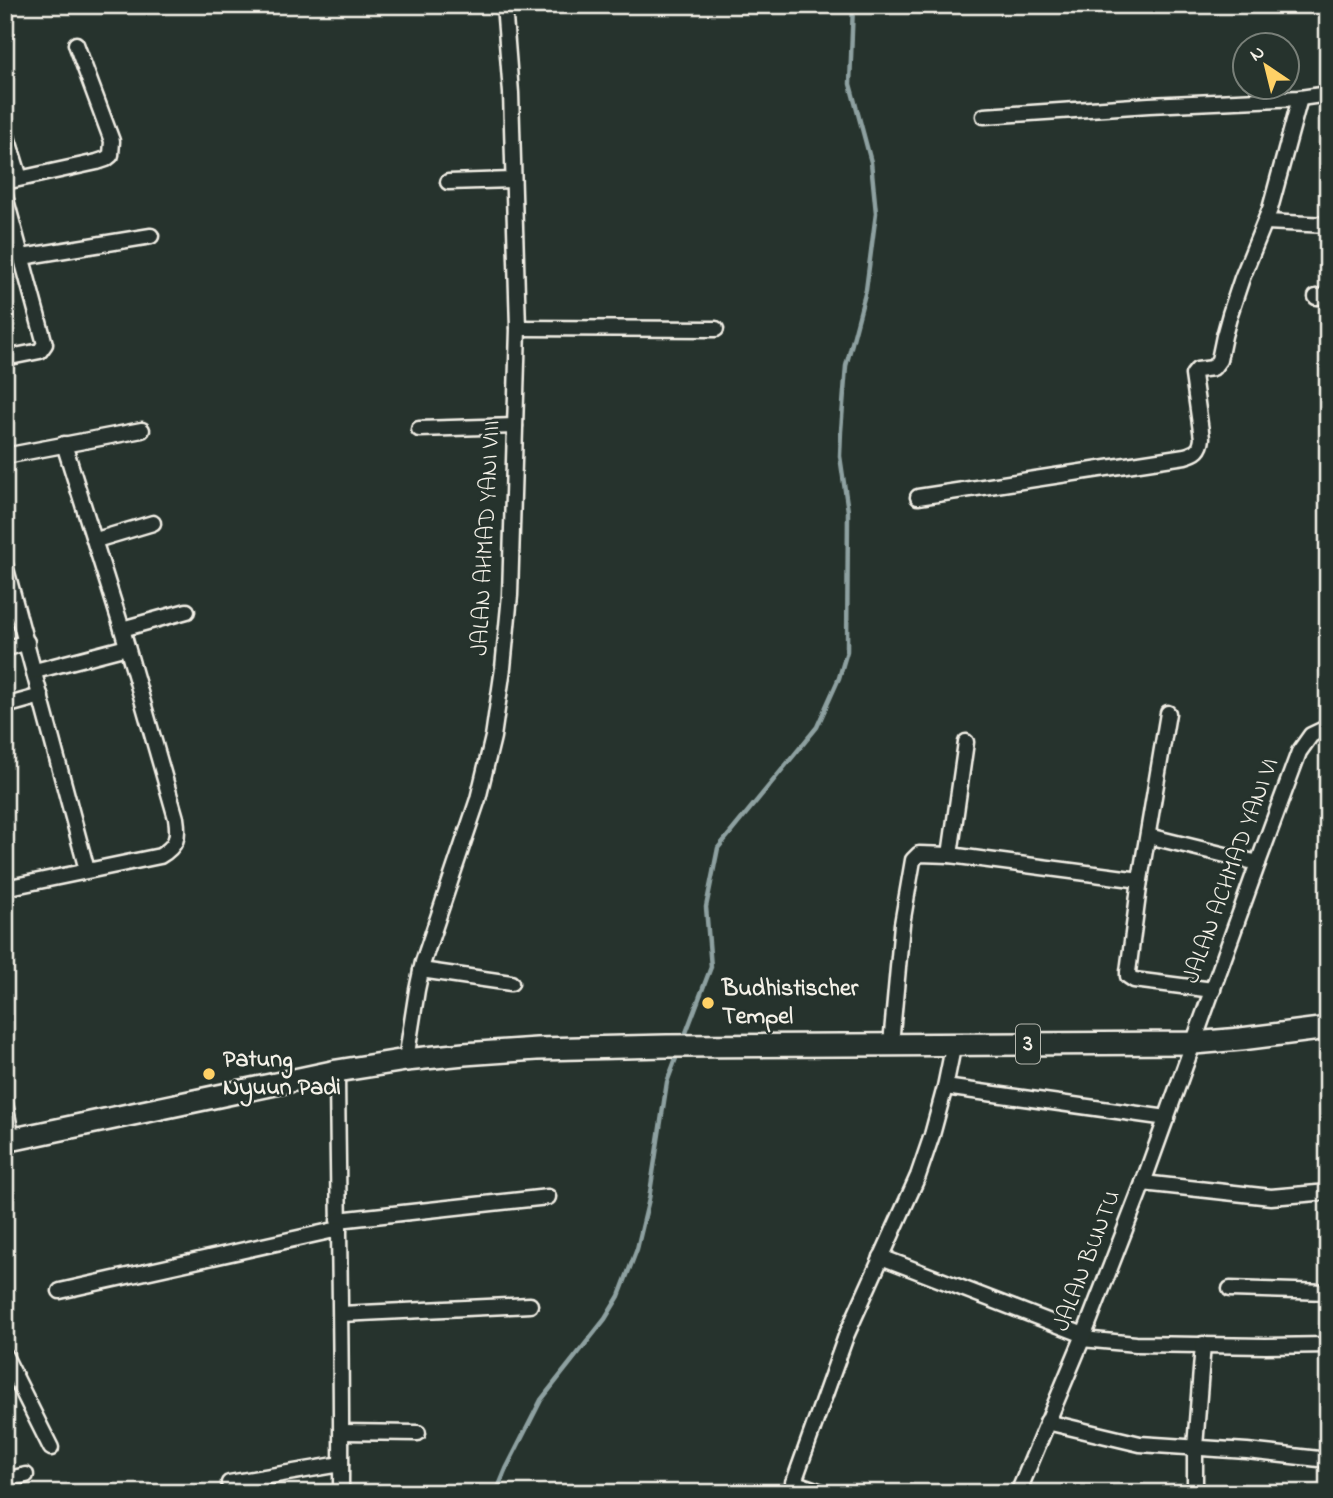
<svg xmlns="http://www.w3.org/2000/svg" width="1333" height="1498" font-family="'Indie Flower',sans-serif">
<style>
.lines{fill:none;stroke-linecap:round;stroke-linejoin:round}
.stream{stroke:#8ea1a1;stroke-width:4.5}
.minor-casing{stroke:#f4f1e8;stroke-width:19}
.highway-casing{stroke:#f4f1e8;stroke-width:26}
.minor{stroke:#26332d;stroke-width:14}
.highway{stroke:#26332d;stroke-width:21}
.poi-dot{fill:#ffd166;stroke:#26332d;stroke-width:2.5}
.labels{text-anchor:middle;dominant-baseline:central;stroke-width:5;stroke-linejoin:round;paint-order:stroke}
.shield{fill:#26332d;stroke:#b6b8b0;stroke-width:2}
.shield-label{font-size:23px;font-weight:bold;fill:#f4f1e8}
.street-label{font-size:24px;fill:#f4f1e8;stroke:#26332d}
.poi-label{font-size:24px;font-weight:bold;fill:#f4f1e8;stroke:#26332d;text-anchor:start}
</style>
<rect width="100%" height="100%" fill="#26332d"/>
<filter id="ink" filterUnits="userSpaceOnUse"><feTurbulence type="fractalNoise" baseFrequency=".0143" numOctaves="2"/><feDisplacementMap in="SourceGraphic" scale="14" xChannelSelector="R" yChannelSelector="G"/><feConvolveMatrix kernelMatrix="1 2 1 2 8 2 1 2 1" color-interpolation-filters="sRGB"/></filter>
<g filter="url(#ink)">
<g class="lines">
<g class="stream">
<polyline points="684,1038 711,967 706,907 718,848 817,727 839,678 847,651 848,511 840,456 841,431 846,366 866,290 876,213 871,162 850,84 853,5"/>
<polyline points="496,1493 506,1469 541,1400 605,1319 619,1296 637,1249 649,1199 667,1082 678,1053"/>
</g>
<g class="minor-casing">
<g id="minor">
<polyline points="984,116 1149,105 1300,98 1328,94"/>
<polyline points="5,130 20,178"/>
<polyline points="5,182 97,162 106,159 111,155 112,141 76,44"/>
<polyline points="448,182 513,180"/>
<polyline points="5,196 45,344 40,351 5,358"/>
<polyline points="1266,222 1328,225"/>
<polyline points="22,257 151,236"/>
<polyline points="1316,297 1328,296"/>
<polyline points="518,328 716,329"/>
<polyline points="419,429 515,426"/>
<polyline points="5,456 142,430"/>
<path d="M918 497 1185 456C1196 453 1201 450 1202 438L1193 375 1197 370 1213 368 1219 360 1224 336 1230 314 1242 278 1270 209 1300 98"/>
<polyline points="96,540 153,523"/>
<polyline points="5,565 87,870"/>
<polyline points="122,629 187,611"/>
<polyline points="5,649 27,642"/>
<polyline points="35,671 127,647"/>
<polyline points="5,706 41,696"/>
<polyline points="1168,713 1140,880 1128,972 1128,976 1134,980 1213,990"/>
<polyline points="1148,836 1258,863"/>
<polyline points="950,855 966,742"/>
<path d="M5 888 160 856C177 846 179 837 176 818L122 629 64 444"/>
<polyline points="421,970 511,983"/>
<polyline points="891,1044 902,924 913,860 919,854 950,855 1140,880"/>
<polyline points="406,1060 417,990 423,962 478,799 493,737 503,668 510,595 518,328 511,93 504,5"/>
<path d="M337 1071C338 1211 342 1352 341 1493"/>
<polyline points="945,1087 1167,1118"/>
<polyline points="5,1103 12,1140"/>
<polyline points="1143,1183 1271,1197 1328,1192"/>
<polyline points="338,1220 548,1197"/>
<polyline points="881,1257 1084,1335"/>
<polyline points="1230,1289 1328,1292"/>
<polyline points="60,1291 339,1229"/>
<polyline points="341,1314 530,1305"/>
<polyline points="1082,1339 1136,1344 1266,1346 1328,1345"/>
<polyline points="5,1356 51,1448"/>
<polyline points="1047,1422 1140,1444 1247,1451 1328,1460"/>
<polyline points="342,1432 418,1433"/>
<polyline points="5,1480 26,1475"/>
<polyline points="793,1482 825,1493"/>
<polyline points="229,1483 341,1464"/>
<polyline points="790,1493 846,1336 918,1176 932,1135 945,1087 954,1043"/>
<polyline points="1018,1493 1084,1335 1143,1183 1258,863 1299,752 1311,735 1328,727"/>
<polyline points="1195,1493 1195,1447 1203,1344"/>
</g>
</g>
<g class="highway-casing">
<polyline id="highway" points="5,1141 337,1071 406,1060 464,1054 537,1049 667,1046 1194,1043 1241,1039 1328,1028"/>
</g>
<use href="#minor" class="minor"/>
<use href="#highway" class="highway"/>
</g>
</g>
<g class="poi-dot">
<circle cx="708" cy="1003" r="7"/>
<circle cx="209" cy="1074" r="7"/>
</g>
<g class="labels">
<rect class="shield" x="1016" y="1024.5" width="24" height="39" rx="5"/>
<g class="shield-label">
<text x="1028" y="1044">3</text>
</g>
<g class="street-label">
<text transform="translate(487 538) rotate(-87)">JALAN AHMAD YANI VIII</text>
<text transform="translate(1232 871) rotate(-70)">JALAN ACHMAD YANI VI</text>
<text transform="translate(1088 1261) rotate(-69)">JALAN BUNTU</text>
</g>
<g class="poi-label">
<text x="722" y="989">Budhistischer<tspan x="722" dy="28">Tempel</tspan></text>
<text x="223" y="1060">Patung<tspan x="223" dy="28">Nyuun Padi</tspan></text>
</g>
</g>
<rect width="1333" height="1498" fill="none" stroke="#26332d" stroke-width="28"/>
<rect x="14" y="14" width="1305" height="1470" fill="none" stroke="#f4f1e8" stroke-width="2.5" filter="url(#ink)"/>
<g transform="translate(1266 66) rotate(325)"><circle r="33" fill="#26332d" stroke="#787f78" stroke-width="2"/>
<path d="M0-5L12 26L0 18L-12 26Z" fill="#ffd166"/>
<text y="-10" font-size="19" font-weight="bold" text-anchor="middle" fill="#f4f1e8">N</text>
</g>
</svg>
